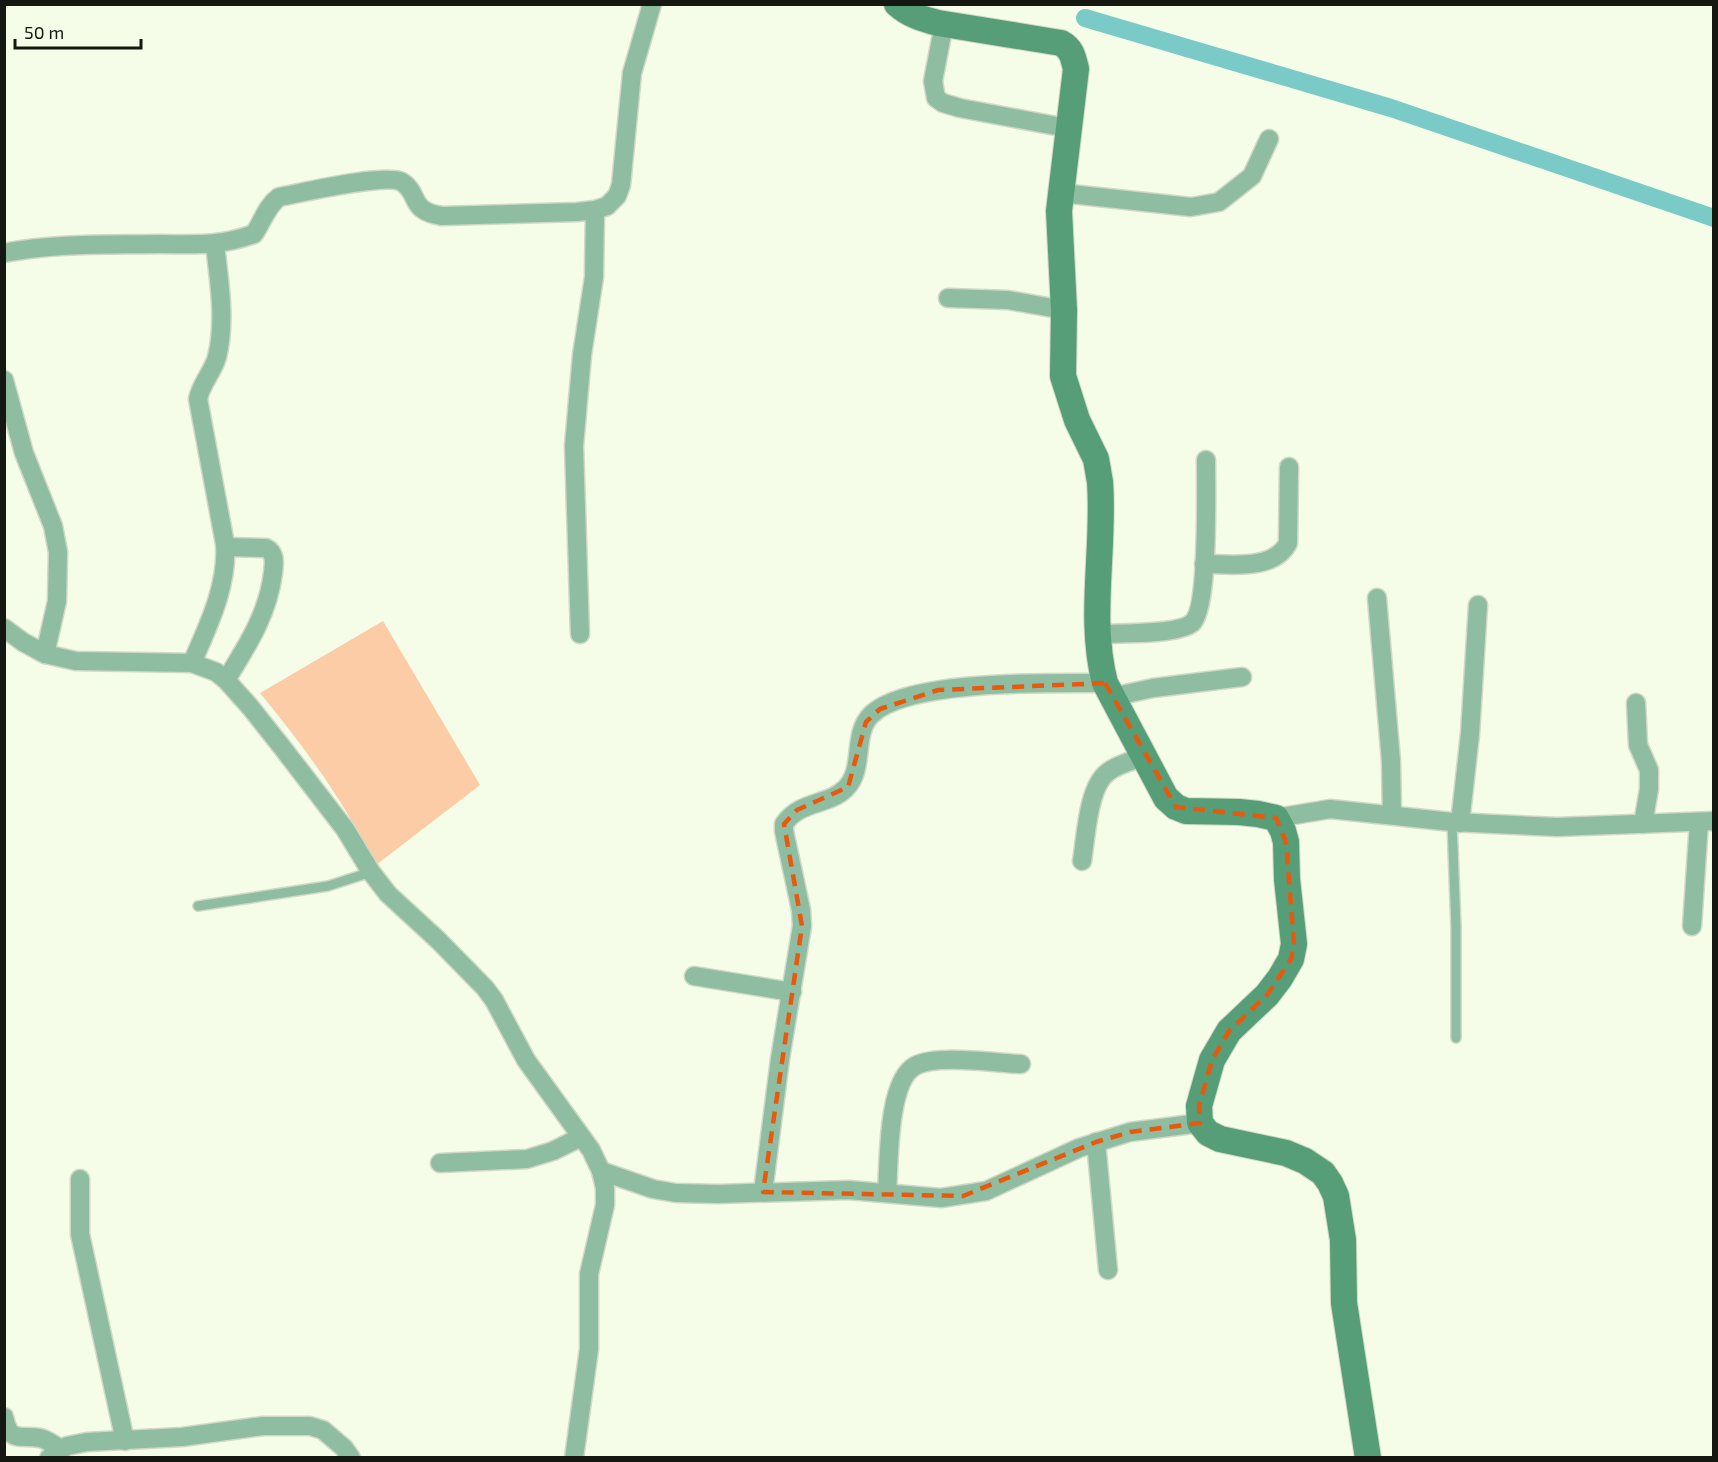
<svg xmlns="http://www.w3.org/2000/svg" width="1718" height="1462" font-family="'Exo 2',sans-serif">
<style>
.grass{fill:#fccca7}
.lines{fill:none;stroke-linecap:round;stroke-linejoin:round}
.canal{stroke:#7acbc7;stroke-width:18}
.lane-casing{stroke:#d1d8c6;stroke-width:12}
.street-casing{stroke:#d1d8c6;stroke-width:21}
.secondary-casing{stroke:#d1d8c6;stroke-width:28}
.lane{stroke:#8ebda1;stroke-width:9}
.street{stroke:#8ebda1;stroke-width:18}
.secondary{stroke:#559e77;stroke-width:26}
.marked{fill:none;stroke:#e8590c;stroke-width:4.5;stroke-dasharray:12 8;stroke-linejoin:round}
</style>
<rect width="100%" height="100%" fill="#f5fde9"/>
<path class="grass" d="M383 621 480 785 376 865C343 800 306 749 260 693Z"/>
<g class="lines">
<polyline class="canal" points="1085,18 1391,108 1714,218"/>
<g class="lane-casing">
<g id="lane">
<polyline points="1452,822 1456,928 1456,1038"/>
<polyline points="198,906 328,886 371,872"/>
</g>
</g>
<g class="street-casing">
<g id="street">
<polyline points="944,24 933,81 936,98 943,103 960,108 1067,128"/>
<polyline points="1061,193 1191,207 1219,202 1252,176 1269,139"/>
<path d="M4 253C55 243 107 245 158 244 194 244 218 247 254 234 263 221 266 207 279 197 301 193 385 173 402 182 420 193 408 211 442 216L577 212 595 210 607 206 617 196 621 185 632 73 652 4"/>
<polyline points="948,298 1008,300 1064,310"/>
<polyline points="4,380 24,453 53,526 58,552 57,601 45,654"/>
<path d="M226 547 266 548C276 553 274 564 273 573 268 614 247 646 226 680"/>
<path d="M1204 564C1230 564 1274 571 1288 543L1289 467"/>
<polyline points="1377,598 1391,761 1392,815"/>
<polyline points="4,628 23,642 45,654 76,661 192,663 216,672 226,680 251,708 285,751 345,829 371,872 388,894 438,940 485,988 494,1000 526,1060 591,1150 601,1171 605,1188 605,1205 589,1274 589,1349 574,1458"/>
<polyline points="580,634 574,446 582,355 594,277 595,210"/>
<path d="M1097 634C1118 633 1178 635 1192 623 1209 608 1206 487 1206 460"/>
<path d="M192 663C208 626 228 586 225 544L198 399C201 383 213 372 217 357 226 321 219 280 215 245"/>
<polyline points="1112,697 1153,688 1242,677"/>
<polyline points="1636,703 1638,745 1649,770 1649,789 1643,824"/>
<polyline points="1276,818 1330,809 1452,822 1557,827 1714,821"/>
<polyline points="1460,823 1470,734 1478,605"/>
<path d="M1082 861C1086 837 1088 786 1108 772 1118 764 1132 761 1143 757"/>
<polyline points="1692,926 1699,822"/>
<polyline points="694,976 792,992"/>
<polyline points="1096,1142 1108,1270"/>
<polyline points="440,1163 527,1159 553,1151 581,1137"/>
<polyline points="601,1171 653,1189 676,1193 718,1194 849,1190 941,1198 986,1191 1079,1148 1130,1132 1200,1123"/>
<polyline points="80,1179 80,1234 125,1441"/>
<path d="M763 1192 780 1059 802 926 801 910 784 831V824C800 800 829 806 846 788 865 769 852 734 871 715 906 679 1053 683 1105 683"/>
<path d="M887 1193C889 1165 887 1081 915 1066 937 1054 995 1063 1021 1064"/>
<path d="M4 1417C10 1443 18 1435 40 1438 48 1440 54 1445 61 1449"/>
<polyline points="49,1458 67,1446 87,1442 182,1437 263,1426 310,1426 323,1430 344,1448 351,1458"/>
</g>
</g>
<g class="secondary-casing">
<path id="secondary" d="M897 4C909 15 923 19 938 23L1061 43C1072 49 1073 57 1076 69L1059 211 1064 310 1063 376 1077 420 1096 459 1100 482C1105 548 1088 618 1105 683L1166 798 1176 807 1186 811 1239 812 1258 814 1276 818 1283 831 1286 842 1287 879 1294 944 1291 959 1280 978 1267 995 1229 1031 1212 1060 1199 1106 1200 1123 1208 1133 1220 1139 1286 1153 1305 1161 1323 1173 1330 1183 1336 1196 1343 1240 1344 1303 1368 1458"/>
</g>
<use href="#lane" class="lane"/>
<use href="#street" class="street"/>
<use href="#secondary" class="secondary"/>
</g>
<path class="marked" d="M1105 683 1176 807 1276 818 1286 842 1294 944 1291 959 1267 995 1229 1031 1212 1060 1199 1106 1200 1123 1130 1132 1096 1142 963 1196 763 1192 802 926 784 824 797 810 848 787 866 722 880 709 938 690Z"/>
<rect width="1718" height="1462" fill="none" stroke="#151811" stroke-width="12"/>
<path d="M15 39v9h126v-9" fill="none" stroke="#151811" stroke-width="3"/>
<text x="24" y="39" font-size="18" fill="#151811" stroke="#f5fde9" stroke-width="4.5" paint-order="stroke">50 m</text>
</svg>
